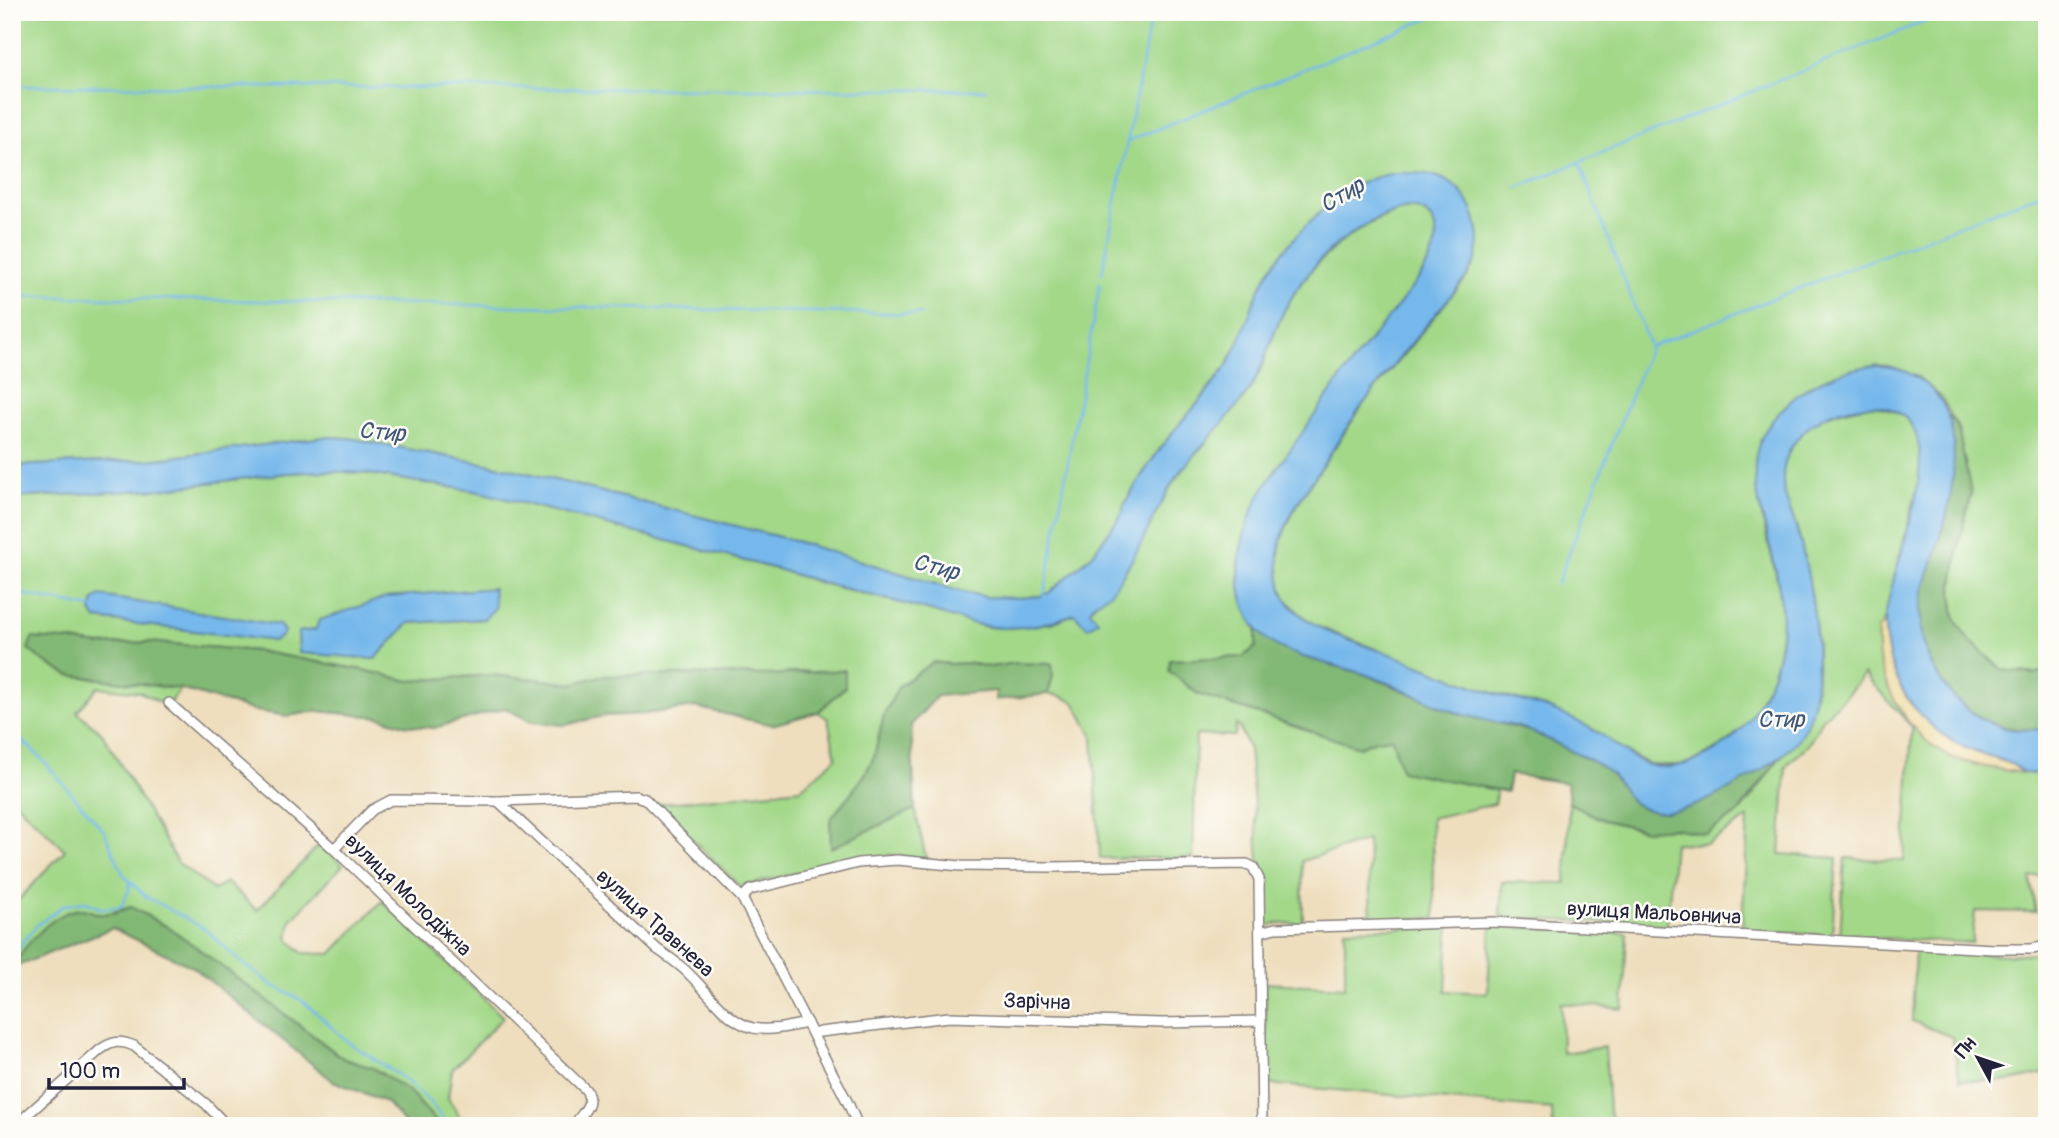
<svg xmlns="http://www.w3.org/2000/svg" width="2059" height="1138" font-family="Pangolin,sans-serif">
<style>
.green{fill:#a3d889;stroke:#627d62;stroke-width:2;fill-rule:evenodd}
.forest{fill:#82b875;stroke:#526d58;stroke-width:2}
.sand{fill:#eeda9e;stroke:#887e6c;stroke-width:2}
.water{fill:#76b8eb;stroke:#4c6d93;stroke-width:2}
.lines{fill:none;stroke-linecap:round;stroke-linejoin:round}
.stream{stroke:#76b8eb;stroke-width:2.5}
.minor-casing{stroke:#88807c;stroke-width:12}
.minor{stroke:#fff;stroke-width:9}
.labels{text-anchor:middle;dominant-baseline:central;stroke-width:5;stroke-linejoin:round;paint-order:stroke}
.street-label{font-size:21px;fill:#22223b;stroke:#fdfcf7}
.water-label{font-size:23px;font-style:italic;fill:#3f5679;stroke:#fdfcf7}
</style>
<rect width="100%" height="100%" fill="#fdfcf7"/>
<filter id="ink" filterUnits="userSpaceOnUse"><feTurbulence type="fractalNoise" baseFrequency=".0143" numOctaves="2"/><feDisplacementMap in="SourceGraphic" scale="14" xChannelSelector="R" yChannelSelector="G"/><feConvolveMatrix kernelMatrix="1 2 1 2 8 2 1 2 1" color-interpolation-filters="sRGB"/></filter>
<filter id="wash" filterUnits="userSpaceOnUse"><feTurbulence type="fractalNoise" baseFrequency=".00686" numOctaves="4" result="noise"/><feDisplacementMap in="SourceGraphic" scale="28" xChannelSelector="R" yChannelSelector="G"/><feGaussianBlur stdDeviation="1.57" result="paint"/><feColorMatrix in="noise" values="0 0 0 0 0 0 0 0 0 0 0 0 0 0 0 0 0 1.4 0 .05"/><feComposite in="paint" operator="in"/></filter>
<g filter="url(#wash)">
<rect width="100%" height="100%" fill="#eedebd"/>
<g class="green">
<path d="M12 12H2047V670L2035 674 2002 670 1967 638 1955 619 1952 592 1958 549 1971 493 1958 428 1941 397 1918 377 1890 366 1876 365 1809 386 1776 416 1759 505 1778 583 1783 610 1781 636 1777 660 1770 681 1750 721 1721 747 1696 760 1682 765H1651L1624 751 1598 732 1548 708 1503 696 1456 680 1316 626 1299 613 1286 599 1280 583 1278 562 1281 541 1289 521 1301 498 1365 402 1466 278C1478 253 1480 245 1475 217L1394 173 1372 179 1335 201 1290 243 1226 367 1143 473 1123 507V512L1092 555 1049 593 1041 596 1017 598 986 597 955 590 795 541 508 468 349 438 325 437 149 460 12 466Z"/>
<path d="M1401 210H1421L1430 217 1435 227 1436 242 1431 256 1422 274 1401 303 1354 360 1323 403 1243 540 1239 568 1240 588 1247 613 1256 628V647L1242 657 1170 660 1169 670 1198 694 1359 747 1376 740 1392 738 1402 771 1496 790 1495 804 1431 818 1435 918 1371 920 1368 840 1302 861 1303 923 1274 924 1264 927V878L1260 868 1249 750 1240 728 1236 725 1235 736 1196 735 1193 858H1100L1093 736 1074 702 1060 696 1048 694 1053 675 1016 663 990 667 968 663 949 664 933 662 899 686 884 715 874 757 864 776 830 820 832 847 915 809 926 859 889 855 821 867 740 887 657 804 800 789 836 758 828 719 818 712 845 687 807 671 768 676 747 674 600 676 572 684 537 679 489 675 410 681 363 670 257 651 148 642 99 645 66 640 68 675 181 689 167 706 140 692 98 687 77 712 102 733 178 863 214 890 226 882 257 910 320 844 343 865 291 920 288 939 303 953 331 954 382 901 503 1017 452 1070 448 1098 466 1126H440L410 1092 374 1069 344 1059 196 947 170 928 131 907 101 915 85 909 20 954 12 967V907L65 850 12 799V498L161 489 287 473 325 471 363 473 480 492 780 570 820 583 925 609 987 627 1007 628 1052 623 1074 614 1090 610C1095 601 1103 599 1110 592 1115 586 1119 576 1123 569 1136 546 1148 522 1162 499 1186 461 1219 430 1246 395 1262 373 1268 347 1279 322 1302 269 1347 229 1401 210ZM493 588 484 619 409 623 375 659 298 632 316 630 387 597ZM94 600 274 641 91 611Z"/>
<path d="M1870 405C1889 408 1912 414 1918 435 1927 464 1913 503 1906 531 1898 561 1891 591 1884 621L1878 631 1977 765 2023 773 2047 774V874L2030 878 2036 912 1975 911 1972 943 1840 936 1845 858 1904 861 1912 727 1864 674 1847 695 1824 717 1808 745 1786 766 1780 854 1837 858 1832 935 1742 931 1748 818 1707 844 1674 843 1667 926 1500 917 1502 882 1566 883 1569 803 1603 820 1646 830 1673 828 1706 834C1716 827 1728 821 1737 814 1750 803 1765 777 1776 763 1783 753 1795 745 1801 735 1832 687 1811 584 1798 531 1794 516 1785 501 1782 486 1781 476 1784 463 1788 454 1805 418 1833 411 1870 405Z"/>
<polygon points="1491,926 1627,933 1623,1009 1561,1003 1562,1053 1605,1047 1609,1110 1615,1126 1553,1126 1552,1109 1267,1084 1265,983 1345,987 1345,929 1449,927 1446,991 1488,993"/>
<path d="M1915 949C1958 951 2005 959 2047 951V1073L2010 1081 1960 1080 1952 1037 1912 1021Z"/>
</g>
<g class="forest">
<path d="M1949 415 1958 428 1971 493 1958 549 1952 592 1955 619 1967 638 2002 670 2035 674 2047 670V730C2035 729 2021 731 2009 728 1953 717 1912 655 1922 599 1927 565 1942 533 1949 500 1955 472 1953 443 1949 415Z"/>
<polygon points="1256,628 1271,642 1294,653 1367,675 1454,712 1534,732 1601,766 1615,777 1635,804 1650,810 1666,812 1728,789 1780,757 1738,813 1706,834 1673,828 1646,830 1603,820 1569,803 1567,783 1510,774 1507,792 1401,771 1392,738 1376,740 1359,747 1198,694 1169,671 1170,660 1242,657 1256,647"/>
<path d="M32 638 66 640 99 645 148 642 257 651 363 670 410 681 489 675 537 679 572 684 600 676 747 674C780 677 812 671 845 670V687L818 712 772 725 695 707 645 714 603 716 565 725 532 722 505 708 434 728 404 725 379 717 317 711 288 716 255 711 181 689 68 675 44 662 28 649Z"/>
<polygon points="933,662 949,664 968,663 990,667 1016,663 1052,664 1053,675 1048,694 996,700 996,691 937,696 911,725 915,809 831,848 830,820 864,776 874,757 884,715 899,686"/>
<path d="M131 907 170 928 196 947 344 1059 373 1068 410 1092 440 1126H407L386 1102 333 1081 193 967 112 928 12 968C24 945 55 909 83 909 88 909 93 913 99 914 108 916 122 910 131 907Z"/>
</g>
<path class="sand" d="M1884 621 1891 664 1899 684 1910 703 1953 742 1977 753 2014 765 2023 773C1998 769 1972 766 1949 756 1914 741 1878 684 1878 647 1878 642 1877 635 1878 630 1880 627 1882 624 1884 621Z"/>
<g class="water">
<path d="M1394 173C1411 173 1428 172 1443 179 1471 192 1485 229 1476 259 1473 265 1469 272 1466 278 1432 318 1399 358 1367 399 1350 421 1336 445 1321 468 1306 490 1289 513 1281 540 1279 548 1278 558 1279 567 1279 579 1281 592 1288 602 1310 631 1360 644 1393 655 1428 668 1461 682 1496 694 1513 700 1532 702 1549 709 1565 715 1584 724 1599 733 1616 744 1633 761 1653 766 1677 771 1704 759 1722 746 1744 731 1755 712 1766 689 1795 630 1778 578 1763 519 1758 499 1752 476 1756 456 1760 431 1778 412 1796 396 1817 379 1854 365 1881 366 1899 366 1917 376 1930 388 1966 419 1954 494 1941 535 1936 556 1926 576 1922 597 1911 654 1952 718 2010 729 2022 731 2035 729 2047 730V774C2040 773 2034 774 2027 773 2016 771 2022 769 2011 764 1997 757 1981 755 1966 748 1918 726 1887 680 1885 627 1883 574 1970 415 1876 406 1833 402 1781 433 1783 481 1783 497 1792 512 1796 527 1812 578 1831 688 1801 735 1784 762 1728 791 1698 804 1678 812 1652 817 1634 803 1624 795 1619 781 1610 773 1600 764 1588 759 1577 754 1557 744 1537 732 1515 726 1494 721 1471 719 1450 710 1420 698 1392 683 1361 673 1333 664 1294 658 1270 642 1252 629 1241 605 1240 584 1237 559 1244 531 1253 509 1265 482 1284 459 1300 436 1318 410 1337 383 1356 358 1378 330 1401 303 1422 274 1428 264 1435 252 1436 240 1438 217 1420 205 1399 211 1374 217 1340 239 1322 258 1305 275 1287 301 1278 324 1268 347 1262 371 1248 392 1227 422 1198 447 1176 478 1156 507 1145 542 1125 571 1121 578 1116 587 1110 593 1103 599 1095 601 1090 610L1098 621 1088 628 1074 614C1052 623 1030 628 1006 628 978 628 953 617 927 610 878 596 829 586 780 570L480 492 363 473 325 471 287 473 161 489 12 498V466L149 460 325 437 349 438 508 468 795 541 955 590 986 597 1017 598 1041 596 1049 593 1092 555 1123 512V507C1139 479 1156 452 1177 427 1194 407 1213 388 1227 365 1243 339 1249 309 1263 282 1282 245 1333 192 1374 178 1380 176 1387 175 1394 173Z"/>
<polygon points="493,588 495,608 484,619 409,623 375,659 299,653 298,632 315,630 320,620 387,597"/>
<polygon points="100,596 279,625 284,631 282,636 274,641 96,619 91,612 94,600"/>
</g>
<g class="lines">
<g class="stream">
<polyline points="12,86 986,90"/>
<polyline points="1128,141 1444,12"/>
<polyline points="1516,188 1947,12"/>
<polyline points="1102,274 1152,12"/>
<polyline points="12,296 922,314"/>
<polyline points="1650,347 2047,191"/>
<polyline points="1557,584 1650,347 1579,162"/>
<polyline points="12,592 92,608"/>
<polyline points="1044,597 1100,283"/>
<polyline points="12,731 41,758 104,831 123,874 145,896 205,929 241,962 272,985 303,1001 348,1042 403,1078 429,1101 448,1126"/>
<polyline points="12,955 36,926 64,905 86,902 102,909 122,906 129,890 130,882"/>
</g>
</g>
</g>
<g filter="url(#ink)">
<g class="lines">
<g class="minor-casing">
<g id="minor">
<path d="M169 703 334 849 586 1090C595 1105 581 1113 574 1126"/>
<path d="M498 801 657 949C669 957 681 965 691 976 710 994 726 1021 753 1028 770 1032 790 1026 807 1023"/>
<polyline points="334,849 372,810 391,800 498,801 636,796 645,799 742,898 848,1103 858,1126"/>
<polyline points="742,898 750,890 858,863 897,860 961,866 1050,867 1247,864 1253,867 1259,879 1262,1126"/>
<polyline points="1260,932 1275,928 1492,922 1994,949 2032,949 2047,946"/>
<polyline points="813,1034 820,1032 949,1017 1163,1023 1261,1021"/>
<path d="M17 1126 27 1115 100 1050C112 1041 120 1040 134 1046L206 1104 227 1126"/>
</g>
</g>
<use href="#minor" class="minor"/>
</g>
</g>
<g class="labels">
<g class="street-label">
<text transform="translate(408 895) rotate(44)">вулиця Молодіжна</text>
<text transform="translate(1654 913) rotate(3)">вулиця Мальовнича</text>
<text transform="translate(655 923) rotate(42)">вулиця Травнева</text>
<text transform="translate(1037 1002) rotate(2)">Зарічна</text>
</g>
<g class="water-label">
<text transform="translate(1342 195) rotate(-30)">Стир</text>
<text transform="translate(382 432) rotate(5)">Стир</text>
<text transform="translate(936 567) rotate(15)">Стир</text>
<text x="1781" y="719">Стир</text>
</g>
</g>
<rect width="2059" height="1138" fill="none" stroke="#fdfcf7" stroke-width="42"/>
<g transform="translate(1978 1058) rotate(310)" stroke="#fdfcf7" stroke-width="5" paint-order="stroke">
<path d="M0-5L12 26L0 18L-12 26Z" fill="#22223b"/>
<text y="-10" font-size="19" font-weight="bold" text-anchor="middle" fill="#22223b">Пн</text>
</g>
<path d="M49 1078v10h135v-10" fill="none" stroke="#22223b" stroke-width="3.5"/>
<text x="60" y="1078" font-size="21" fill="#22223b" stroke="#fdfcf7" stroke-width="5" paint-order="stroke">100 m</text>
</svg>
